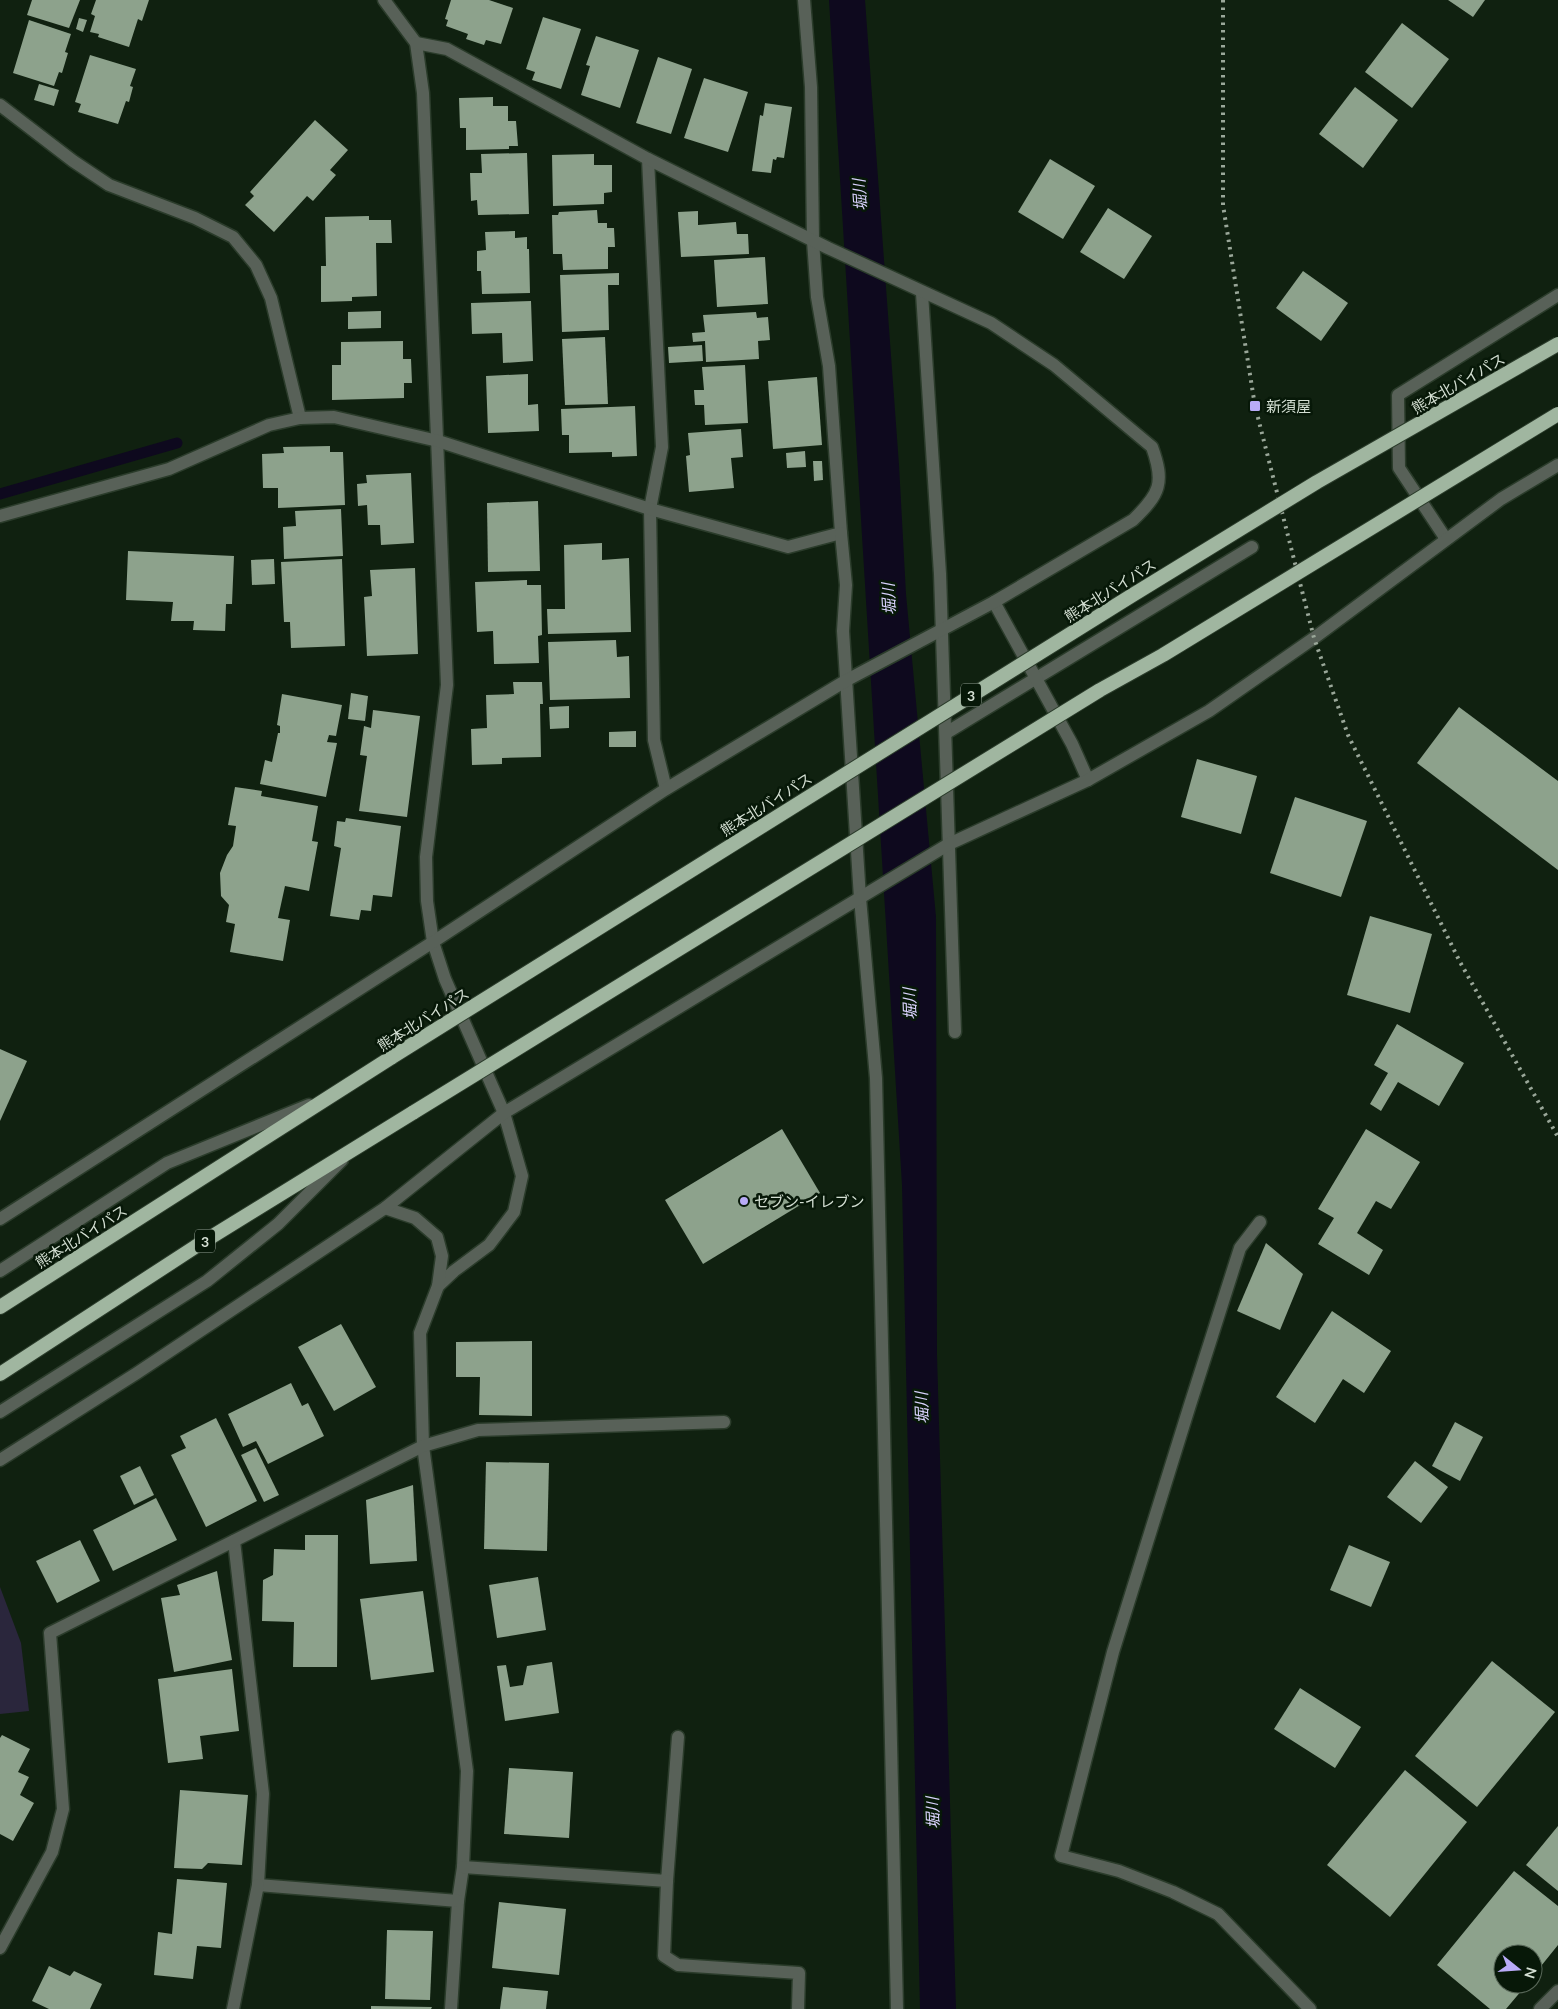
<svg xmlns="http://www.w3.org/2000/svg" width="1558" height="2009" font-family="Lato,'Noto Sans JP',sans-serif">
<style>
.green{fill:#2a263c}
.water{fill:#0e091e}
.lines{fill:none;stroke-linecap:round;stroke-linejoin:round}
.stream{stroke:#0e091e;stroke-width:11}
.building{fill:#8da28c}
.service-casing{stroke:#2b3c2b;stroke-width:15}
.pedestrian-casing{stroke:#2b3c2b;stroke-width:15}
.minor-casing{stroke:#2b3c2b;stroke-width:15}
.trunk-casing{stroke:#2b3c2b;stroke-width:16}
.service{stroke:#586158;stroke-width:12}
.pedestrian{stroke:#586158;stroke-width:12}
.minor{stroke:#586158;stroke-width:12}
.trunk{stroke:#a0b6a0;stroke-width:14}
.rail{stroke:#9aa799;stroke-width:4;stroke-dasharray:2.5 5;stroke-linecap:butt}
.trunk-bridge-casing{stroke:#2b3c2b;stroke-width:16;stroke-linecap:butt}
.trunk-bridge{stroke:#a0b6a0;stroke-width:14}
.poi-dot{fill:#b9abf7;stroke:#071808;stroke-width:2}
.labels{text-anchor:middle;dominant-baseline:central;stroke-width:5;stroke-linejoin:round;paint-order:stroke}
.shield{fill:#071808;stroke:#96a396;stroke-width:1}
.shield-label{font-size:14px;font-weight:bold;fill:#d4dfd3}
.street-label{font-size:15px;fill:#d4dfd3;stroke:#071808}
.poi-label{font-size:15px;fill:#d4dfd3;stroke:#071808;text-anchor:start}
.water-label{font-size:16px;font-style:italic;fill:#d9d2fd;stroke:#071808}
</style>
<rect width="100%" height="100%" fill="#102110"/>
<polygon class="green" points="0,1587 21,1643 29,1711 0,1714"/>
<polygon class="water" points="829,0 865,0 899,465 906,594 936,917 937,1355 956,2009 920,2009 902,1185"/>
<g class="lines">
<polyline class="stream" points="0,494 177,443"/>
</g>
<g class="building">
<polygon points="32,0 80,0 69,28 27,15"/>
<polygon points="96,0 149,0 142,21 138,19 129,47 98,37 99,34 90,32 95,16 91,14"/>
<polygon points="451,0 489,0 513,8 501,44 486,40 484,45 466,39 468,34 446,26 448,20 445,19"/>
<polygon points="1448,0 1485,0 1473,17"/>
<polygon points="543,17 581,29 561,89 532,80 535,72 526,69"/>
<polygon points="79,18 87,20 83,32 76,29"/>
<polygon points="29,20 71,34 65,52 68,53 62,73 59,72 54,86 13,73"/>
<polygon points="1402,23 1449,59 1412,108 1365,72"/>
<polygon points="596,36 639,50 620,108 581,95 590,66 586,65"/>
<polygon points="90,55 136,69 130,86 133,87 129,102 126,101 118,124 78,112 81,104 75,102"/>
<polygon points="658,57 692,69 671,134 636,123"/>
<polygon points="704,78 748,92 728,152 684,138"/>
<polygon points="39,84 59,90 54,106 34,100"/>
<polygon points="1355,87 1398,120 1363,168 1319,134"/>
<polygon points="493,97 493,106 508,106 508,121 516,121 518,146 509,146 509,149 466,150 466,128 460,128 459,98"/>
<polygon points="765,103 792,107 784,158 777,157 776,160 773,159 771,173 752,171 760,115 763,116"/>
<polygon points="315,120 348,150 330,170 336,175 313,201 307,196 274,232 245,205 254,196 250,192"/>
<polygon points="527,153 529,214 478,215 477,200 471,201 470,173 482,173 481,154"/>
<polygon points="594,154 594,165 612,165 612,192 604,193 604,204 553,206 552,155"/>
<polygon points="1050,159 1095,186 1063,239 1018,212"/>
<polygon points="1108,208 1152,236 1124,279 1080,252"/>
<polygon points="597,210 598,223 607,223 607,228 614,228 615,247 608,247 608,269 563,270 562,254 553,254 552,215 558,215 559,212"/>
<polygon points="698,211 698,225 736,222 737,234 748,234 749,254 681,257 678,212"/>
<polygon points="369,216 369,220 391,220 392,243 376,243 377,296 352,297 352,301 321,302 321,266 326,266 325,217"/>
<polygon points="515,231 515,238 527,237 527,249 529,249 530,293 482,294 481,271 477,271 477,251 486,250 485,232"/>
<polygon points="765,257 768,304 717,307 714,260"/>
<polygon points="1303,271 1348,303 1321,341 1276,308"/>
<polygon points="619,273 619,285 608,285 609,330 562,332 560,275"/>
<polygon points="531,301 533,361 503,363 502,333 472,334 471,303"/>
<polygon points="381,311 381,328 348,329 348,312"/>
<polygon points="756,312 757,318 768,317 770,340 758,341 759,359 706,362 705,341 693,342 692,333 705,332 703,315"/>
<polygon points="605,337 608,404 565,405 562,339"/>
<polygon points="403,341 403,359 411,359 412,383 404,383 404,398 332,400 332,365 341,365 341,342"/>
<polygon points="702,345 703,361 669,363 668,347"/>
<polygon points="745,365 748,423 705,425 704,405 695,405 694,390 704,390 702,367"/>
<polygon points="528,374 528,405 538,404 539,431 488,433 486,376"/>
<polygon points="817,377 822,445 773,449 768,381"/>
<polygon points="635,406 637,456 612,457 612,452 569,453 569,435 562,435 561,409"/>
<polygon points="741,429 743,457 731,458 734,488 689,492 686,456 690,455 688,433"/>
<polygon points="330,446 330,452 343,452 345,505 278,508 278,488 263,488 262,454 284,453 283,447"/>
<polygon points="805,451 806,467 787,468 786,453"/>
<polygon points="813,461 822,461 823,480 814,481"/>
<polygon points="411,473 414,543 381,545 380,525 368,525 367,505 358,506 357,484 367,483 366,475"/>
<polygon points="538,501 540,571 488,572 487,503"/>
<polygon points="341,509 343,556 284,559 283,527 296,526 295,511"/>
<polygon points="602,543 602,560 629,558 631,632 548,634 547,609 565,609 564,545"/>
<polygon points="128,551 234,556 232,604 226,604 225,631 193,630 194,621 171,621 173,602 126,600"/>
<polygon points="274,559 275,584 252,585 251,560"/>
<polygon points="342,559 345,646 291,648 290,622 284,622 281,562"/>
<polygon points="415,568 418,654 367,656 364,597 372,596 370,570"/>
<polygon points="527,580 527,585 541,585 542,635 538,636 539,663 494,664 493,631 477,632 475,582"/>
<polygon points="616,640 617,657 629,656 630,698 550,700 548,642"/>
<polygon points="513,682 542,682 543,704 540,704 541,757 502,758 502,764 472,765 471,729 487,728 486,695 514,694"/>
<polygon points="351,693 368,696 365,721 348,719"/>
<polygon points="282,694 342,705 336,736 329,735 327,742 337,743 326,797 260,784 265,760 272,762 278,733 280,733 280,726 277,725"/>
<polygon points="569,706 569,728 550,729 549,707"/>
<polygon points="1459,707 1558,781 1558,870 1417,763"/>
<polygon points="373,710 420,716 407,817 359,811 367,756 360,755 364,726 371,728"/>
<polygon points="636,731 636,747 609,747 609,732"/>
<polygon points="1197,759 1257,776 1241,834 1181,817"/>
<polygon points="235,787 262,791 261,796 318,806 312,841 318,842 309,891 285,886 278,918 290,920 283,961 230,952 235,924 226,922 229,905 221,896 220,873 227,855 233,846 236,826 228,825"/>
<polygon points="1295,797 1367,821 1341,897 1270,873"/>
<polygon points="346,818 401,826 392,897 373,895 371,911 361,910 359,920 330,916 341,848 334,846 337,821 345,822"/>
<polygon points="1370,916 1432,934 1410,1013 1347,995"/>
<polygon points="1397,1024 1464,1063 1439,1106 1398,1082 1381,1111 1370,1104 1388,1073 1374,1065"/>
<polygon points="0,1049 27,1061 0,1121"/>
<polygon points="782,1129 820,1193 703,1264 665,1200"/>
<polygon points="1366,1129 1420,1162 1391,1209 1376,1201 1357,1233 1383,1250 1369,1275 1318,1244 1334,1218 1318,1209"/>
<polygon points="1266,1243 1303,1274 1280,1330 1237,1311"/>
<polygon points="1332,1311 1391,1351 1364,1393 1343,1379 1315,1423 1276,1397"/>
<polygon points="341,1324 376,1387 334,1411 298,1347"/>
<polygon points="532,1341 532,1416 479,1415 480,1377 456,1377 456,1342"/>
<polygon points="291,1383 302,1406 308,1403 324,1436 268,1464 256,1441 243,1447 228,1414"/>
<polygon points="216,1418 257,1501 206,1527 171,1455 186,1448 180,1436"/>
<polygon points="1455,1422 1483,1437 1460,1481 1432,1466"/>
<polygon points="256,1448 279,1495 264,1502 241,1455"/>
<polygon points="1415,1461 1448,1487 1421,1523 1387,1497"/>
<polygon points="486,1462 549,1463 547,1551 484,1549"/>
<polygon points="140,1466 154,1495 134,1505 120,1476"/>
<polygon points="413,1485 417,1561 370,1564 366,1500"/>
<polygon points="156,1498 177,1540 113,1571 93,1530"/>
<polygon points="305,1535 338,1535 337,1667 293,1667 294,1622 262,1621 263,1580 273,1575 274,1549 305,1550"/>
<polygon points="80,1540 100,1581 57,1603 36,1561"/>
<polygon points="1349,1545 1390,1562 1371,1607 1330,1590"/>
<polygon points="217,1571 232,1660 174,1672 161,1598 180,1595 177,1585"/>
<polygon points="538,1577 546,1630 497,1638 489,1585"/>
<polygon points="423,1591 434,1672 371,1680 360,1599"/>
<polygon points="1492,1661 1555,1712 1477,1807 1415,1756"/>
<polygon points="552,1662 559,1713 505,1721 497,1666 506,1665 510,1687 523,1685 527,1666"/>
<polygon points="232,1669 239,1731 200,1736 203,1759 168,1763 158,1679"/>
<polygon points="1300,1688 1361,1727 1335,1768 1274,1729"/>
<polygon points="2,1735 30,1749 18,1772 29,1777 20,1795 34,1803 13,1841 0,1834 0,1738"/>
<polygon points="509,1768 573,1772 569,1838 504,1834"/>
<polygon points="1405,1770 1467,1822 1390,1917 1327,1865"/>
<polygon points="180,1790 248,1795 242,1865 208,1863 202,1869 174,1868"/>
<polygon points="1558,1826 1558,1891 1526,1865"/>
<polygon points="1514,1871 1558,1906 1558,1945 1533,1976 1533,1954 1503,1954 1503,1984 1527,1984 1506,2009 1490,2009 1437,1965"/>
<polygon points="177,1879 227,1883 221,1948 197,1946 193,1979 154,1975 158,1932 172,1934"/>
<polygon points="499,1902 566,1909 559,1975 492,1968"/>
<polygon points="387,1930 433,1931 430,2000 385,1999"/>
<polygon points="49,1966 70,1976 74,1971 102,1984 90,2009 49,2009 32,2001"/>
<polygon points="503,1987 548,1991 546,2009 500,2009"/>
<polygon points="371,2006 432,2007 431,2009 371,2009"/>
</g>
<g class="lines">
<g class="service-casing">
<polyline id="service" points="0,105 73,161 109,185 195,218 233,237 256,265 271,298 300,418"/>
</g>
<g class="pedestrian-casing">
<polyline id="pedestrian" points="946,733 1252,547"/>
</g>
<g class="minor-casing">
<g id="minor">
<polyline points="384,0 416,43 423,93 447,685 426,857 427,901 433,942 445,979 504,1113 522,1176 514,1212 489,1245 454,1271 438,1286"/>
<polyline points="648,159 662,447 650,509 654,740 666,789"/>
<polyline points="922,293 940,574 955,1032"/>
<polyline points="0,516 169,469 269,425 300,418 334,417 438,441 650,509 788,547 841,533 829,366 817,297 813,241 811,87 804,0"/>
<polyline points="841,533 846,585 843,631 860,898 876,1078 897,2009"/>
<polyline points="1446,539 1399,468 1398,395 1558,295"/>
<polyline points="994,602 1072,744 1088,780"/>
<polyline points="385,1208 415,1218 437,1237 442,1256 438,1286 420,1333 423,1446 467,1771 463,1867 458,1901 451,2009"/>
<path d="M0 1219 433 942 666 789 847 680 994 602 1133 520C1160 494 1165 483 1152 447L1054 365 991 323 828 248 648 159 447 49 416 43"/>
<polyline points="1260,1222 1240,1248 1189,1408 1113,1652 1061,1856 1119,1871 1173,1892 1218,1914 1310,2009"/>
<polyline points="0,1271 167,1163 309,1105"/>
<polyline points="0,1412 207,1281 278,1224 342,1160"/>
<polyline points="0,1460 137,1373 385,1208 504,1113 949,844 1088,780 1209,711 1314,638 1501,499 1558,465"/>
<polyline points="234,1541 263,1794 258,1885 458,1901"/>
<polyline points="463,1867 667,1881 678,1737"/>
<polyline points="667,1881 664,1956 678,1965 799,1973 798,2009"/>
<polyline points="0,1948 52,1852 63,1809 50,1633 423,1446 478,1430 724,1422"/>
<polyline points="233,2009 258,1885"/>
<polyline points="1540,2009 1558,1991"/>
</g>
</g>
<g class="trunk-casing">
<g id="trunk">
<polyline points="0,1307 392,1057"/>
<polyline points="0,1374 195,1247 414,1112"/>
</g>
</g>
<use href="#service" class="service"/>
<use href="#pedestrian" class="pedestrian"/>
<use href="#minor" class="minor"/>
<use href="#trunk" class="trunk"/>
<polyline class="rail" points="1223,0 1223,205 1255,406 1314,638 1348,735 1460,962 1558,1137"/>
<g class="trunk-bridge-casing">
<g id="trunk-bridge">
<polyline points="392,1057 1131,596 1317,482 1558,344"/>
<polyline points="414,1112 1100,690 1163,655 1558,414"/>
</g>
</g>
<use href="#trunk-bridge" class="trunk-bridge"/>
</g>
<g class="poi-dot">
<rect x="1249" y="400" width="12" height="12" rx="2.5"/>
<circle cx="744" cy="1201" r="5"/>
</g>
<g class="labels">
<g class="shield">
<rect x="961" y="683.5" width="20" height="23" rx="4"/>
<rect x="195" y="1229.5" width="20" height="23" rx="4"/>
</g>
<g class="shield-label">
<text x="971" y="695">3</text>
<text x="205" y="1241">3</text>
</g>
<g class="street-label">
<text transform="translate(1458 383) rotate(-30)">熊本北バイパス</text>
<text transform="translate(1110 590) rotate(-32)">熊本北バイパス</text>
<text transform="translate(766 804) rotate(-32)">熊本北バイパス</text>
<text transform="translate(423 1019) rotate(-32)">熊本北バイパス</text>
<text transform="translate(81 1236) rotate(-32)">熊本北バイパス</text>
</g>
<g class="poi-label">
<text x="1266" y="406">新須屋</text>
<text x="754" y="1201">セブン-イレブン</text>
</g>
<g class="water-label">
<text transform="translate(859 195) rotate(-94)">堀川</text>
<text transform="translate(888 599) rotate(-93)">堀川</text>
<text transform="translate(909 1004) rotate(-92)">堀川</text>
<text transform="translate(921 1408) rotate(-92)">堀川</text>
<text transform="translate(932 1813) rotate(-92)">堀川</text>
</g>
</g>
<g transform="translate(1518 1969) rotate(107)"><circle r="24" fill="#071808" stroke="#596859"/>
<path d="M0-4L9 19L0 12L-9 19Z" fill="#b9abf7"/>
<text y="-8" font-size="14" font-weight="bold" text-anchor="middle" fill="#d4dfd3">N</text>
</g>
</svg>
